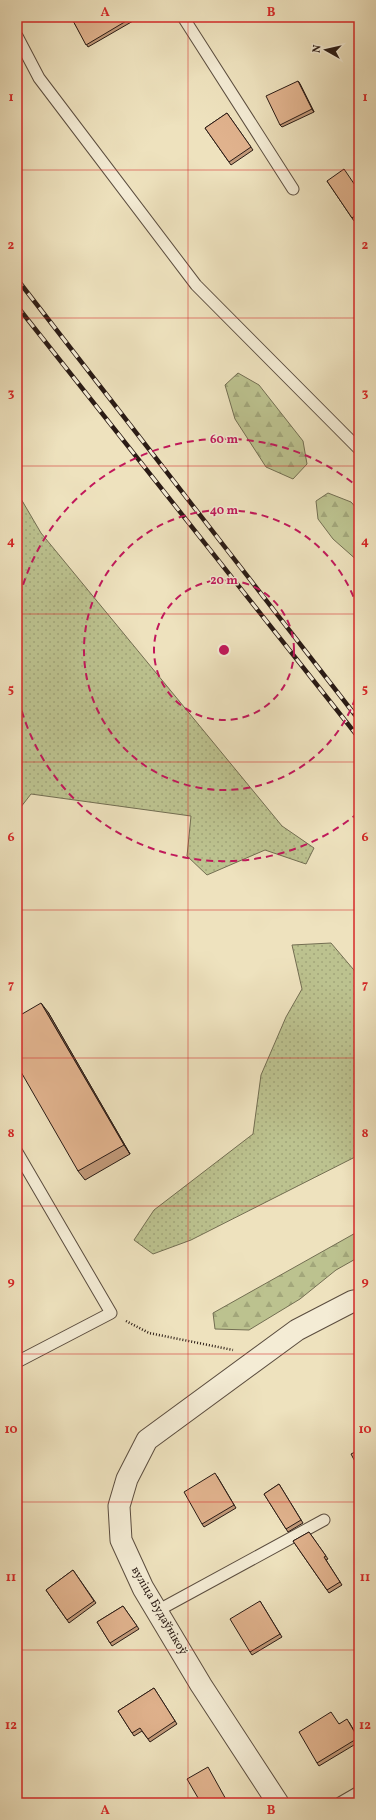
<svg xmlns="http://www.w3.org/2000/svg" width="376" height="1820" font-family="Vollkorn,serif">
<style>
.grass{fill:url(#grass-dots);stroke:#736e52}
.forest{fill:url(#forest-firs);stroke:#736e52}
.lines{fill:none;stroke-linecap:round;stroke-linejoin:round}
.lane-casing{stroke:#5b4d3f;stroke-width:13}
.street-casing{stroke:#5b4d3f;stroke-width:23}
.path{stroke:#2a1b15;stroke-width:2.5;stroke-dasharray:1 2;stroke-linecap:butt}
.lane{stroke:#f4ecd5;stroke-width:11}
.street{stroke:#f4ecd5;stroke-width:21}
.rail-casing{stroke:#2a1b15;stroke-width:4.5}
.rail{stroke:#f4ecd5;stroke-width:3;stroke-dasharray:9;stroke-linecap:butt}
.wall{fill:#c19979;stroke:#2a1b15}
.shaded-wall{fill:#9d7d63;stroke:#2a1b15}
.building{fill:#e0b28d;stroke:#2a1b15}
.grid{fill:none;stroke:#d62828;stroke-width:1;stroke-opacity:0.55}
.ring{fill:none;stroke:#c2185b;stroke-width:2;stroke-dasharray:7 5}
.labels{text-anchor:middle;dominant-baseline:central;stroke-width:3;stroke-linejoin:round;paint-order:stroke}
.street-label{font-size:12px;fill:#2a1b15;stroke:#f4ecd5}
.centre{fill:#c2185b;stroke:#f4ecd5;stroke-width:2}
.ring-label{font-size:12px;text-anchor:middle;font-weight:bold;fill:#c2185b;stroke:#f4ecd5;stroke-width:3;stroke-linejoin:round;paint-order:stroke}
.neatline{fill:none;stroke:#d62828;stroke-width:1.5}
.grid-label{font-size:13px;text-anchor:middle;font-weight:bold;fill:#d62828}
</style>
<defs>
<pattern id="grass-dots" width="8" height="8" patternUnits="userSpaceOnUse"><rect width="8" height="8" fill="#bcc28f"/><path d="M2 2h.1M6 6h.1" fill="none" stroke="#a2a67a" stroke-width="1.8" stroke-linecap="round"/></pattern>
<pattern id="forest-firs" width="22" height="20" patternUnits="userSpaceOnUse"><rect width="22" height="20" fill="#bcc28f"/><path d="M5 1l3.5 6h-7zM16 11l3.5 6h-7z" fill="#a2a67a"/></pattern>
</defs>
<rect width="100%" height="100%" fill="#eee2be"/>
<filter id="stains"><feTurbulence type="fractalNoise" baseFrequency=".005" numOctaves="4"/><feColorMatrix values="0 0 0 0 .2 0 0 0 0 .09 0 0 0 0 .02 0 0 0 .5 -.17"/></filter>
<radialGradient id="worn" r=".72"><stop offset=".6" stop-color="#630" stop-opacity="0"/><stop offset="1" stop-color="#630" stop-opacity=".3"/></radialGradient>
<g class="grass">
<polygon points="17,492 41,533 282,826 314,848 306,864 265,850 207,875 187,856 191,816 31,794 17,812"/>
<polygon points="331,943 359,976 359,1155 191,1240 153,1254 134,1240 154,1210 253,1134 261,1075 286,1017 302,989 292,945"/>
</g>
<g class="forest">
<polygon points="238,373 259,385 303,441 307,464 293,479 266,467 235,419 225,385"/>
<polygon points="328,493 351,502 359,511 359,562 333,539 318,519 316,501"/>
<polygon points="359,1231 359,1257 336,1270 300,1299 249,1330 215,1329 213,1313"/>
</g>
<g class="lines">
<g class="lane-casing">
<g id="lane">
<polyline points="183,17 293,189"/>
<polyline points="17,36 39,78 196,285 359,449"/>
<polyline points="17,1152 111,1313 17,1362"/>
<polyline points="157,1611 324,1520"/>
<polyline points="340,1803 359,1792"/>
</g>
</g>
<g class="street-casing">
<polyline id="street" points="278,1803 201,1685 143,1588 121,1540 119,1506 127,1479 147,1440 297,1330 353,1301 359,1300"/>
</g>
<polyline class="path" points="126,1321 149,1333 233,1350"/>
<use href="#lane" class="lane"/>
<use href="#street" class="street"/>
<g class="rail-casing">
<g id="rail">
<polyline points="17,279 359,720"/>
<polyline points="17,306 359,738"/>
</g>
</g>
<use href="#rail" class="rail"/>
</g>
<g class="wall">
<polygon points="71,17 140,17 88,47"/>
<polygon points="298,81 300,84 314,112 282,127 280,125"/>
<polygon points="227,113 253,150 231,165 205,128"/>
<polygon points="327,181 359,191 359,217 354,221"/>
<polygon points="48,1012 130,1154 85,1180 78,1171"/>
<polygon points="217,1476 236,1508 204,1527 202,1524"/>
<polygon points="279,1484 303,1523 288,1532 264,1494"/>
<polygon points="309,1532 328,1559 326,1560 342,1585 329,1593 293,1541"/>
<polygon points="73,1570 96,1603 69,1623 46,1590"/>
<polygon points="260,1601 282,1637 252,1655 250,1652"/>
<polygon points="123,1606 139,1629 112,1646 97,1622"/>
<polygon points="154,1688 177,1724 150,1742 142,1731 134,1736 118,1711"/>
<polygon points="349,1722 359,1739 359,1742 319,1766 317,1763 339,1724"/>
</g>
<g class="shaded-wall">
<polygon points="298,81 300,84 314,112 312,109"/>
<polygon points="41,1003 48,1012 130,1154 124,1145"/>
</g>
<g class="building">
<polygon points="71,17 133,17 86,45"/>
<polygon points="298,81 312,109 280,125 266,96"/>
<polygon points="227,113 251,147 229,162 205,128"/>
<polygon points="344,169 359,191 359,213 352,218 327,181"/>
<polygon points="41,1003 124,1145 78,1171 17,1065 17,1017"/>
<polygon points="359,1450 359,1469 351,1454"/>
<polygon points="215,1473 234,1505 202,1524 184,1492"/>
<polygon points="279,1484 301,1520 286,1529 264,1494"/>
<polygon points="309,1532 326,1556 324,1557 340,1582 327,1590 293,1541"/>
<polygon points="73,1570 94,1601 67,1620 46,1590"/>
<polygon points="260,1601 280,1634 250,1652 230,1619"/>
<polygon points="123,1606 137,1626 110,1643 97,1622"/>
<polygon points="154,1688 175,1721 148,1739 140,1728 132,1733 118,1711"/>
<polygon points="331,1712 339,1724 347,1719 358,1738 317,1763 299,1732"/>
<polygon points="208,1767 228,1803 201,1803 187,1779"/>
</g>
<path class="grid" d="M188 17V1803M17 170H359M17 318H359M17 466H359M17 614H359M17 762H359M17 910H359M17 1058H359M17 1206H359M17 1354H359M17 1502H359M17 1650H359"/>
<g class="ring">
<circle cx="224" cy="650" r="70"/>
<path d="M359 687A140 140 0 1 1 359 613"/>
<path d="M358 813A211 211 0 0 1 17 692M17 608A211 211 0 0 1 358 487"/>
</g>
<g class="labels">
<g class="street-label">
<text transform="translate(159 1611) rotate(60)">вуліца Будаўнікоў</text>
</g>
</g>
<circle cx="224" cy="650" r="6" class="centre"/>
<g class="ring-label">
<text x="224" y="443">60 m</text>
<text x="224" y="514">40 m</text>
<text x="224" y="584">20 m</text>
</g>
<rect width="376" height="1820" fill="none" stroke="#eee2be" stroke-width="44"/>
<g transform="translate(326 50) rotate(278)" stroke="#f4ecd5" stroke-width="3" paint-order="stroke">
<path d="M0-3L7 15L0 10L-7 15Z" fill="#2a1b15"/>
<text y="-6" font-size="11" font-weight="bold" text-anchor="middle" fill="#2a1b15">N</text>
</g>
<rect x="22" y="22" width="332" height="1776" class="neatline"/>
<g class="grid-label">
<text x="105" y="16">A</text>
<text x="271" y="16">B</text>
<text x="11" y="101">1</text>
<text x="365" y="101">1</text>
<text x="11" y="249">2</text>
<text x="365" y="249">2</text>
<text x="11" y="397">3</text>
<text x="365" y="397">3</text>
<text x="11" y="545">4</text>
<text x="365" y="545">4</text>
<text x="11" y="693">5</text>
<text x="365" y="693">5</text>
<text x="11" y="841">6</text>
<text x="365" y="841">6</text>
<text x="11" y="989">7</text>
<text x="365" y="989">7</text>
<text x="11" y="1137">8</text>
<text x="365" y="1137">8</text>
<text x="11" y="1285">9</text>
<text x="365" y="1285">9</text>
<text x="11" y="1433">10</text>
<text x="365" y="1433">10</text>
<text x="11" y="1581">11</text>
<text x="365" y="1581">11</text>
<text x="11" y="1729">12</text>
<text x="365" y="1729">12</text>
<text x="105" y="1814">A</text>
<text x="271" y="1814">B</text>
</g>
<rect width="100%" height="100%" filter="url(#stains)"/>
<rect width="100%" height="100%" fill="url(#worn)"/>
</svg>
